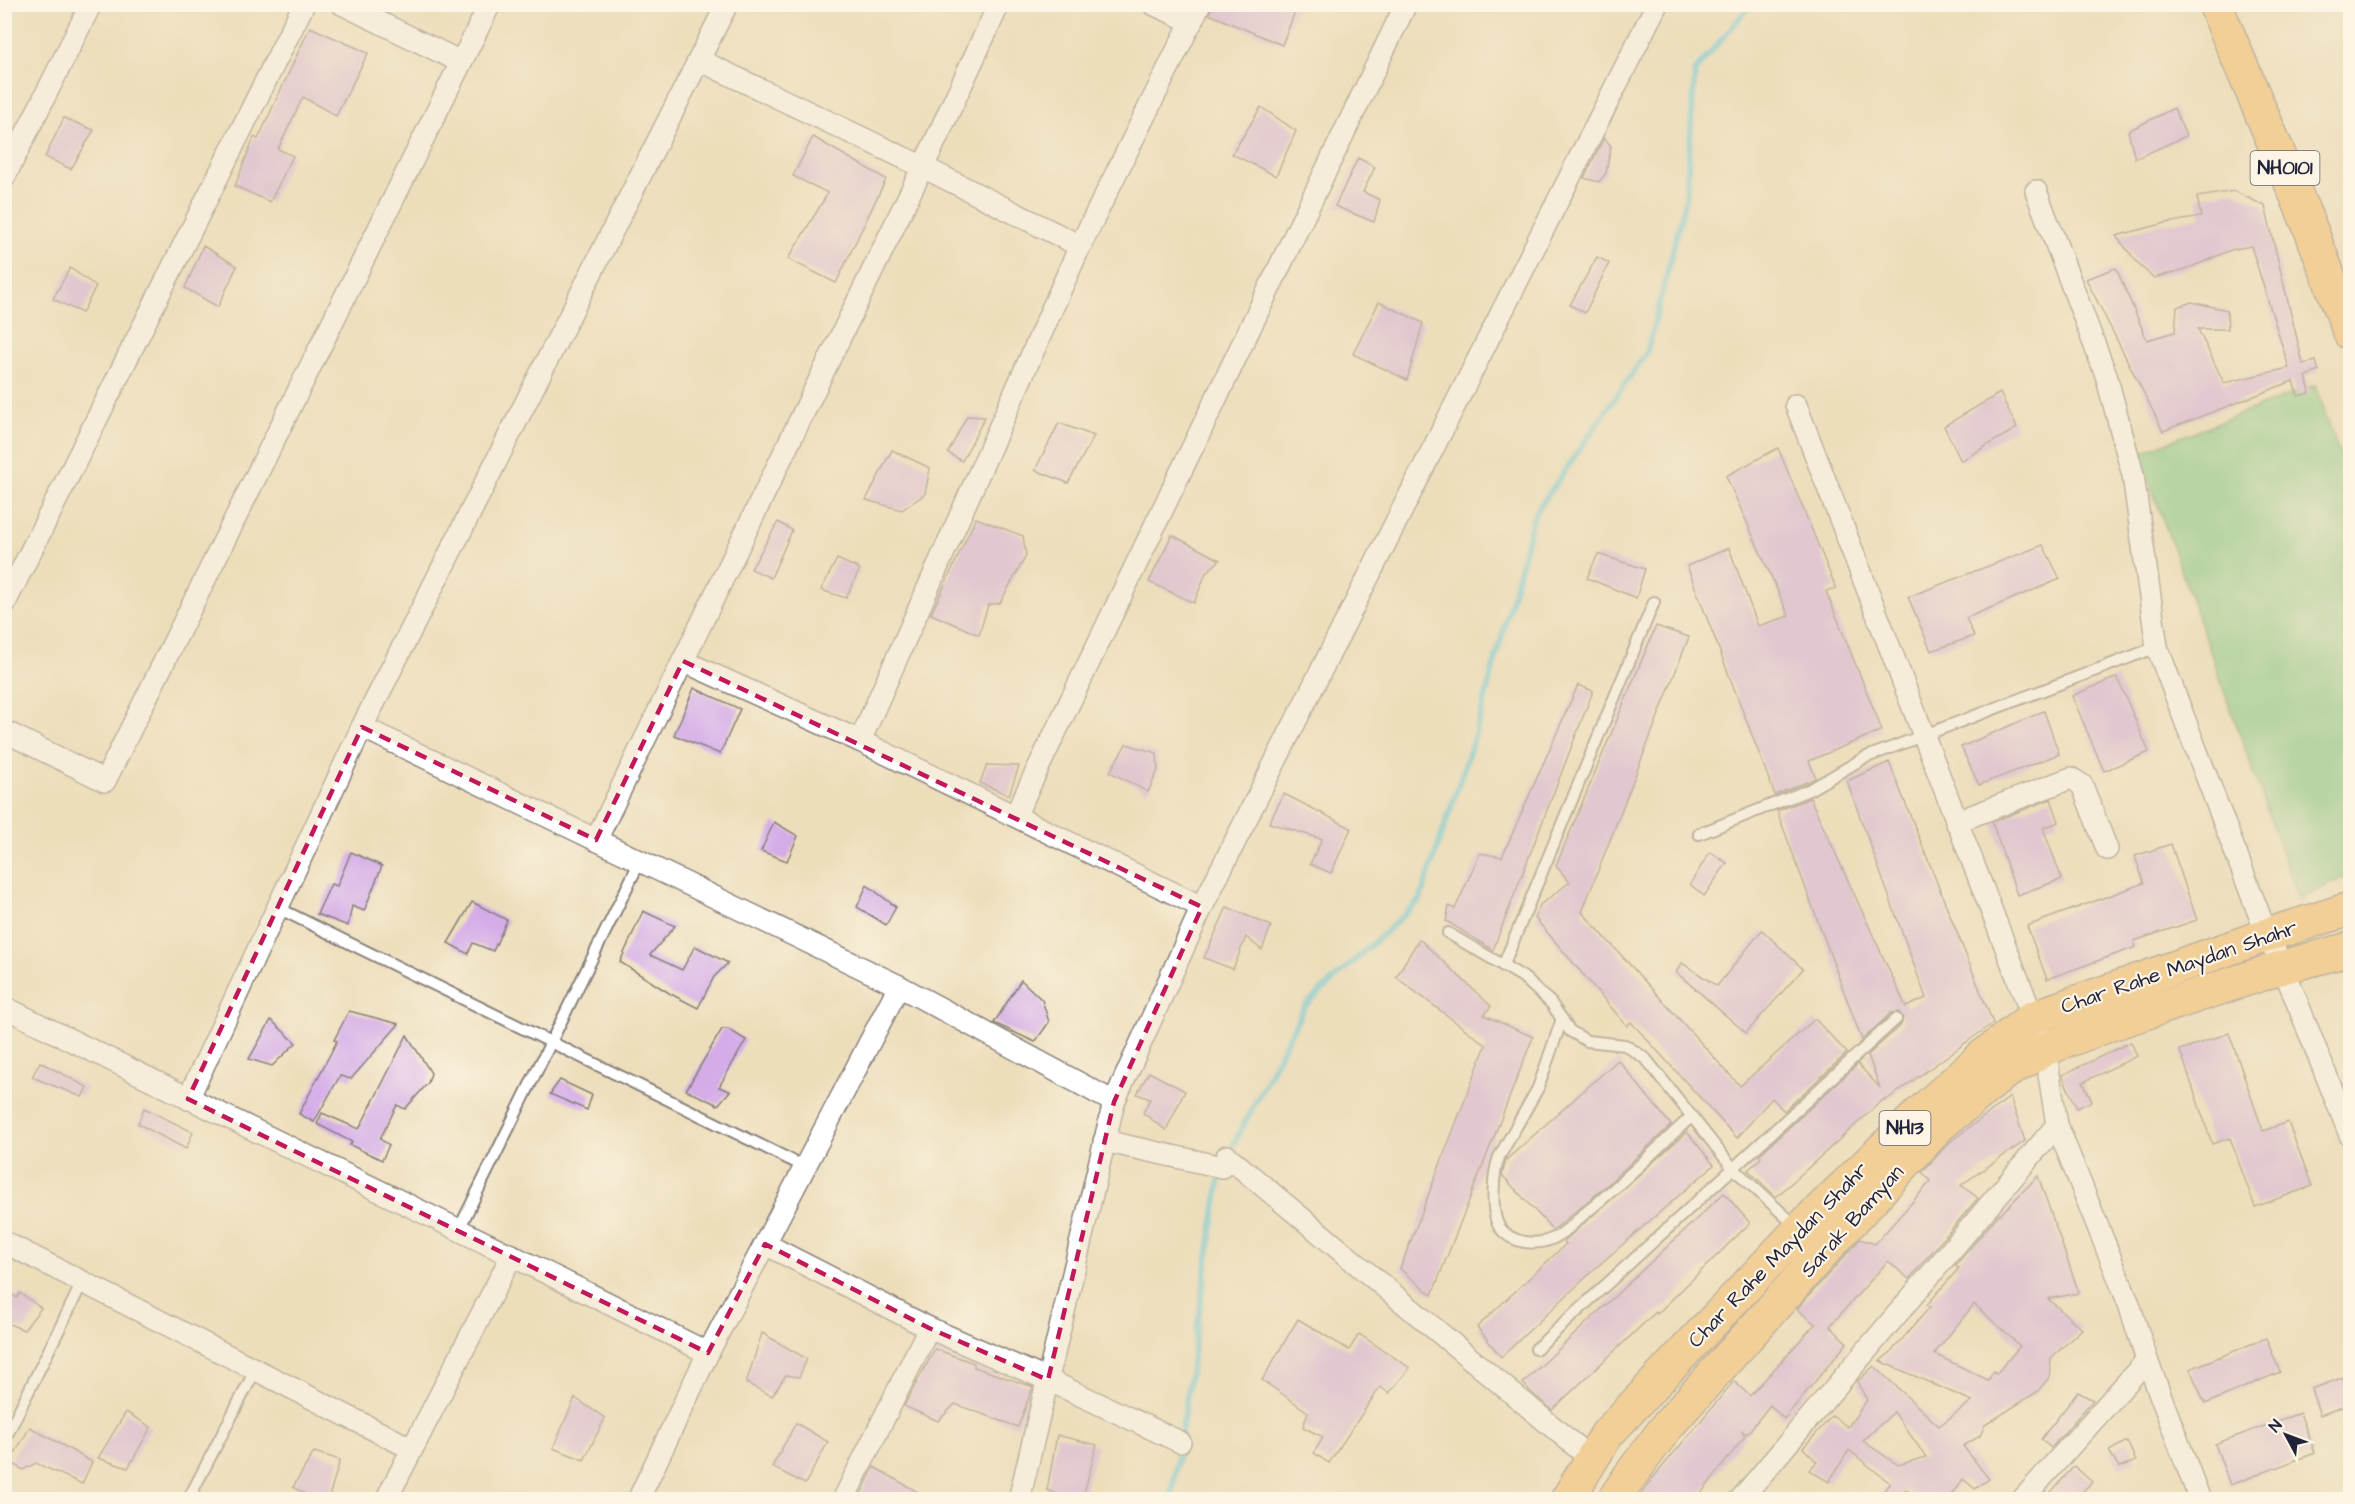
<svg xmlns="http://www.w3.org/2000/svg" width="2355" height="1504" font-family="'Architects Daughter',sans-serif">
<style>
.green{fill:#7ac888;stroke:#4e7562;stroke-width:1.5}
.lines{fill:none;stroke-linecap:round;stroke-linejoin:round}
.stream{stroke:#61c7df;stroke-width:6}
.building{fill:#d4ace8;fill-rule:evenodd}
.service-casing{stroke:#88807b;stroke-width:14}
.minor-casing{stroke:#88807b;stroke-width:24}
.primary-casing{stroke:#88807b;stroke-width:36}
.trunk-casing{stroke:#88807b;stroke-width:36}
.service{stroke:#fff;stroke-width:10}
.minor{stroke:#fff;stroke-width:21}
.primary{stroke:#fbbd6e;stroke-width:33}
.trunk{stroke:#fbbd6e;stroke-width:33}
.marked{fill:none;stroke:#c2185b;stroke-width:4.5;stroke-dasharray:12 8;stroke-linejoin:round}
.labels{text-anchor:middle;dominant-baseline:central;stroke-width:4.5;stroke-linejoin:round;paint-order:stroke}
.shield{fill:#fcf5e5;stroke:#63616e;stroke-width:1.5}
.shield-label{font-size:20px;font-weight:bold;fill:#22223b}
.street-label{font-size:21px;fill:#22223b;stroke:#fcf5e5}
</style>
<rect width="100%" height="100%" fill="#fcf5e5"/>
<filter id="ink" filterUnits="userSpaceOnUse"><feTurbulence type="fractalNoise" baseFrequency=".0167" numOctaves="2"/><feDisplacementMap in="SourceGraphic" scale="12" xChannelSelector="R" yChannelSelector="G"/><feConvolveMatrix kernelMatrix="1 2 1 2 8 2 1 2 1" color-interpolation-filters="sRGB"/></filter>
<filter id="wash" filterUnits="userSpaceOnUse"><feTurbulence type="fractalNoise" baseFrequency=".008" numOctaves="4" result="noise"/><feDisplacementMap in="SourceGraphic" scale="24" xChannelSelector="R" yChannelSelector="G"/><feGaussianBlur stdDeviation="1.35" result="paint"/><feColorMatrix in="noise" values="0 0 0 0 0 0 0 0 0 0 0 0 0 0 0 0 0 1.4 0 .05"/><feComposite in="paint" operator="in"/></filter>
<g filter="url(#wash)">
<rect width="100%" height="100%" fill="#eddebb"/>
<polygon class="green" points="2315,385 2350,482 2350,874 2299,900 2139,453"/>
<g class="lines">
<g class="stream">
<polyline points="1229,1153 1305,1006 1420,900 1477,729 1534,515 1647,352 1686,198 1695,71 1751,4"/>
<polyline points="1171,1500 1221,1171"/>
</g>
</g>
<g id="blocks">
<g class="building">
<polygon points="1213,4 1298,4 1282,45 1209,14"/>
<polygon points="310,27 368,53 336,116 303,97 278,149 293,156 270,202 235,186 254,137 258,139"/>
<polygon points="1261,107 1296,131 1276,176 1232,154"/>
<polygon points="2174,108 2186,136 2135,159 2128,131"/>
<polygon points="64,118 94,130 71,169 45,157"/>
<polygon points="813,137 886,179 836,283 788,259 828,193 793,176"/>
<polygon points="1604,138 1611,146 1606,173 1599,182 1584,178"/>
<polygon points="1358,158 1375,167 1363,192 1380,200 1374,222 1335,206"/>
<polygon points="2234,191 2265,206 2303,364 2316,361 2319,371 2306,376 2310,393 2298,396 2293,381 2163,431 2086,279 2116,268 2147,340 2175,332 2177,307 2192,302 2227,310 2228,329 2198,329 2224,383 2289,368 2251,246 2231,250 2189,268 2154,278 2140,266 2116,236 2166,223 2201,217 2197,197"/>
<polygon points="203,246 237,266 218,307 185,288"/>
<polygon points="1597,257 1609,263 1585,313 1570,305"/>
<polygon points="70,268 96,286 82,313 53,299"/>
<polygon points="1379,302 1423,323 1407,380 1353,354"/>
<polygon points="2000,393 2017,428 1961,461 1944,426"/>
<polygon points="967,416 985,417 962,461 948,453"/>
<polygon points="1059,423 1094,436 1068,483 1035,470"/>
<polygon points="1778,448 1836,588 1826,591 1882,730 1809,761 1816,778 1775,795 1687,566 1729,548 1758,626 1789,616 1726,476"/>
<polygon points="892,450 930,468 925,494 902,510 866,500"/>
<polygon points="976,518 1023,536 1026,556 1000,603 988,605 979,635 931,614"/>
<polygon points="778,522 792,530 771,578 751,569"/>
<polygon points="1172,535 1220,560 1206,573 1194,603 1149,582"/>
<polygon points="2043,545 2060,579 1966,618 1974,636 1931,651 1908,597"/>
<polygon points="1598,554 1645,569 1636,598 1587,578"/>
<polygon points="837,559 860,569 846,598 821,590"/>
<polygon points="1656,626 1689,637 1582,912 1740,1086 1815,1019 1847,1053 1784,1111 1772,1098 1737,1138 1631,1022 1627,1026 1535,918 1540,905 1570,882 1556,866"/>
<polygon points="2117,677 2149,752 2104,771 2072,696"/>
<polygon points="1578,685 1593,691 1493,950 1446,921 1449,906 1455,909 1480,853 1502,857"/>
<polygon points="694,688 740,709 720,754 674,735"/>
<polygon points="2044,711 2059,754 1979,785 1961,747"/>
<polygon points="1126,744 1157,753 1158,770 1148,792 1110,772"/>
<polygon points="1889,762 1993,1023 1885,1101 1884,1099 1776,1197 1748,1170 1761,1158 1759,1155 1858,1064 1880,1088 1868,1055 1901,1025 1903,1018 1899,1012 1891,1013 1862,1040 1777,811 1810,798 1906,1007 1926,998 1847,781"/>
<polygon points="987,765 1019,766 1009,795 980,783"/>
<polygon points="1284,794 1351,828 1331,873 1310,864 1322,839 1269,823"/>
<polygon points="2051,799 2059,822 2043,828 2062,879 2017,895 1992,822"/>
<polygon points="774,822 798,836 787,861 761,851"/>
<polygon points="2171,844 2197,920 2134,941 2136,947 2047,979 2027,926 2144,883 2135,856"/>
<polygon points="351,852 382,866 364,911 352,906 348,926 317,914 331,884 337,886"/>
<polygon points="1710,852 1727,863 1704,896 1690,884"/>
<polygon points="867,885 896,907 886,925 857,907"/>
<polygon points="472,902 507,920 493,951 473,943 468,954 448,943"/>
<polygon points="1227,907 1271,926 1262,950 1246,937 1233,969 1204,958"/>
<polygon points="643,911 675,926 650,955 682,970 695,946 728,963 714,977 698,1008 669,993 620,962"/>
<polygon points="1762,930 1803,969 1746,1033 1676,972 1682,963 1717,986"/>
<polygon points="1419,939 1491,1006 1484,1015 1533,1037 1432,1295 1400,1269 1486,1045 1396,977"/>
<polygon points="1021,980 1042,1000 1049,1022 1035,1042 994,1023"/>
<polygon points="349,1011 399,1024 351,1079 340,1076 314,1122 299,1114 337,1041 334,1040"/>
<polygon points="271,1020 296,1043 272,1066 249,1059"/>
<polygon points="722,1029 728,1029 746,1040 719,1087 730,1091 718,1105 686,1090"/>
<polygon points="2229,1033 2263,1131 2288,1122 2312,1186 2255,1207 2230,1138 2212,1144 2180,1050"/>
<polygon points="407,1035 431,1073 428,1083 405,1109 397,1105 380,1139 389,1145 382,1160 350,1145 352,1142 317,1124 322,1113 359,1129"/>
<polygon points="2131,1042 2137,1056 2083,1082 2092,1101 2077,1108 2062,1075"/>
<polygon points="1618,1060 1671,1125 1606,1186 1553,1230 1502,1175 1506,1160"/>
<polygon points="40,1062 87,1087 82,1097 32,1077"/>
<polygon points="1149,1072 1185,1091 1166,1130 1143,1113 1150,1099 1137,1094"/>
<polygon points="560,1080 592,1095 587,1110 550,1094"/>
<polygon points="2010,1097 2025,1141 1961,1185 1978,1198 1909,1279 1888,1261 1830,1326 1847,1343 1784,1419 1770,1405 1747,1434 1741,1430 1745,1436 1696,1500 1637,1500 1648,1484 1734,1381 1750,1396 1815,1324 1797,1309 1860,1239 1875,1244 1931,1181 1922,1172 1950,1142"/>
<polygon points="144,1108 193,1132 186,1149 138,1124"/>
<polygon points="1687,1132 1714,1165 1599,1265 1501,1357 1477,1327 1566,1244 1564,1241"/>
<path d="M2038 1176 2079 1293 2048 1299 2082 1329 2051 1358 2049 1378 2037 1392 1985 1425 1980 1436 1963 1446 1989 1479 1975 1489 1963 1479 1947 1500H1918L1906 1489 1898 1500H1876L1890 1483 1849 1450 1829 1482 1809 1470 1817 1462 1803 1448 1832 1416 1848 1427 1867 1400 1857 1382 1874 1366 1939 1426 1972 1401 1880 1361 1891 1352 1930 1307 1927 1305 1959 1268 1955 1266 1999 1214 2000 1215ZM1974 1304 2020 1346 1996 1374 1994 1371 1988 1380 1934 1354ZM1894 1412 1926 1457 1898 1465 1863 1441Z"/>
<polygon points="1724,1193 1750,1223 1657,1314 1656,1312 1552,1410 1532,1393 1523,1383"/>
<polygon points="4,1288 17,1298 20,1293 41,1308 24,1330 4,1322"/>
<polygon points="1298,1319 1349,1350 1359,1334 1410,1368 1389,1393 1380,1387 1329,1463 1314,1453 1323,1437 1303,1427 1308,1412 1262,1380"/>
<polygon points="762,1333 807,1359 799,1377 786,1375 772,1396 746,1383"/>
<polygon points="2266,1338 2280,1372 2205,1404 2190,1369"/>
<polygon points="935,1349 974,1363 974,1367 1033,1387 1018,1427 955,1404 938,1421 904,1406"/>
<polygon points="2350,1375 2350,1404 2320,1415 2311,1389"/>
<polygon points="2078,1392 2093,1400 2051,1448 2041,1439"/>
<polygon points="575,1398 605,1418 584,1460 553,1448"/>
<polygon points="126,1412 151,1427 128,1468 98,1458"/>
<polygon points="2300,1413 2315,1453 2230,1485 2215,1444"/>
<polygon points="796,1423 828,1442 805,1484 772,1467"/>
<polygon points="30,1427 92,1462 82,1484 36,1463 23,1470 10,1462"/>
<polygon points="1057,1435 1097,1445 1084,1493 1070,1499 1047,1490"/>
<polygon points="2127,1441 2136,1461 2119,1467 2109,1451"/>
<polygon points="314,1452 340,1460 328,1500 316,1500 293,1487"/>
<polygon points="2074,1466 2092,1482 2074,1500 2044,1500"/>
<polygon points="874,1467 932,1500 858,1500"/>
</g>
</g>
</g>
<g filter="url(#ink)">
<use href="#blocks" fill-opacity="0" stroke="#88807b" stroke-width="1.5"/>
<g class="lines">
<g class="service-casing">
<g id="service">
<polyline points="1699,834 1811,789 1864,758 2157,647"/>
<polyline points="278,908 805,1167"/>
<polyline points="1448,933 1523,977 1551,1003 1570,1031 1587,1041 1625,1045 1646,1059 1732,1167 1797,1227"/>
<polyline points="1503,966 1654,602"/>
<path d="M1562 1019 1538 1088 1499 1157C1493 1173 1490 1214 1500 1228 1512 1244 1537 1246 1554 1238 1565 1233 1574 1223 1583 1215 1621 1185 1656 1149 1692 1116"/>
<polyline points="459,1229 640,861"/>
<polyline points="1536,1349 1896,1019"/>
<polyline points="4,1441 83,1281"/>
<polyline points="188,1500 256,1369"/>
</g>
</g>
<g class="minor-casing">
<g id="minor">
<polyline points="342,4 461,62"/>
<polyline points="1153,4 1192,22"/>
<polyline points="4,178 91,4"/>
<polyline points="2036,191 2106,375 2133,475 2157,647 2267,935 2283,967 2350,1135"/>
<polyline points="1080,246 1200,4"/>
<polyline points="1796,405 2045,1049 2057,1125 2129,1304 2147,1360 2200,1500"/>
<polyline points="4,605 304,4"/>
<polyline points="683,661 860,741 1080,246 923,167 699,60"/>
<polyline points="362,727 899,986 1114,1102"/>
<polyline points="4,731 105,781 490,4"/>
<polyline points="860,741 1202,907 1114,1102 1019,1500"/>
<polyline points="1015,816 1406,4"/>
<polyline points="1956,822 2071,778 2082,785 2107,849"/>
<polyline points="596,840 933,146 999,4"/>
<polyline points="1202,907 1657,4"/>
<path d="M4 1007C239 1124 475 1236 708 1353"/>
<polyline points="188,1099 362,727 727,4"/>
<polyline points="1104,1141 1222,1167"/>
<polyline points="1227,1156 1590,1458"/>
<polyline points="4,1242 412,1449"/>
<polyline points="765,1244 929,1328 1048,1380 1180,1442"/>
<polyline points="386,1500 512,1255"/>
<polyline points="638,1500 708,1353 899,986"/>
<polyline points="843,1500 929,1328"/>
<polyline points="1740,1500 2057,1125"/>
<polyline points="2022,1500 2147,1360"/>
</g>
</g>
<g class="primary-casing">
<g id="primary">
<polyline points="1567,1500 1607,1434 1799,1230 1920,1113 1982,1057 2032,1018 2267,935 2350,909"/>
<polyline points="1614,1500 1629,1477 1668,1425 1823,1252 1940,1125 2003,1074 2045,1049 2111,1024 2283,967 2350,949"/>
</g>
</g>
<g class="trunk-casing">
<polyline id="trunk" points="2215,4 2311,230 2350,333"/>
</g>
<use href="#service" class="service"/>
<use href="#minor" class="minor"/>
<use href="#primary" class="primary"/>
<use href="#trunk" class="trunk"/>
</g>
</g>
<path d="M0 0H2355V1504H0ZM683 661 1202 907 1114 1102 1048 1380 929 1328 765 1244 708 1353 188 1099 362 727 596 840Z" fill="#eddebb" fill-opacity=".55" fill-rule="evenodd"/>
<path class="marked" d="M683 661 1202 907 1114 1102 1048 1380 929 1328 765 1244 708 1353 188 1099 362 727 596 840Z"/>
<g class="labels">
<g class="shield">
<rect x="2250.5" y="151" width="69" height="34" rx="4.5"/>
<rect x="1879.5" y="1111" width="51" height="34" rx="4.5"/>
</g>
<g class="shield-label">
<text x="2285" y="168">NH0101</text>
<text x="1905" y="1128">NH13</text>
</g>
<g class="street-label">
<text transform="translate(2179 967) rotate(-19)">Char Rahe Maydan Shahr</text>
<text transform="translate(1852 1221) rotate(-48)">Sarak Bamyan</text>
<text transform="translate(1778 1255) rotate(-46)">Char Rahe Maydan Shahr</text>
</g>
</g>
<rect width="2355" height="1504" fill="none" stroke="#fcf5e5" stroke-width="24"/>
<g transform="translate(2286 1435) rotate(311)" stroke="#fcf5e5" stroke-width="4.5" paint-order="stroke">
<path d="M0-4.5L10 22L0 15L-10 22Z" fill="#22223b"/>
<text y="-9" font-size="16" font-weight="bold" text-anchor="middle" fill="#22223b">N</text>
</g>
</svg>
